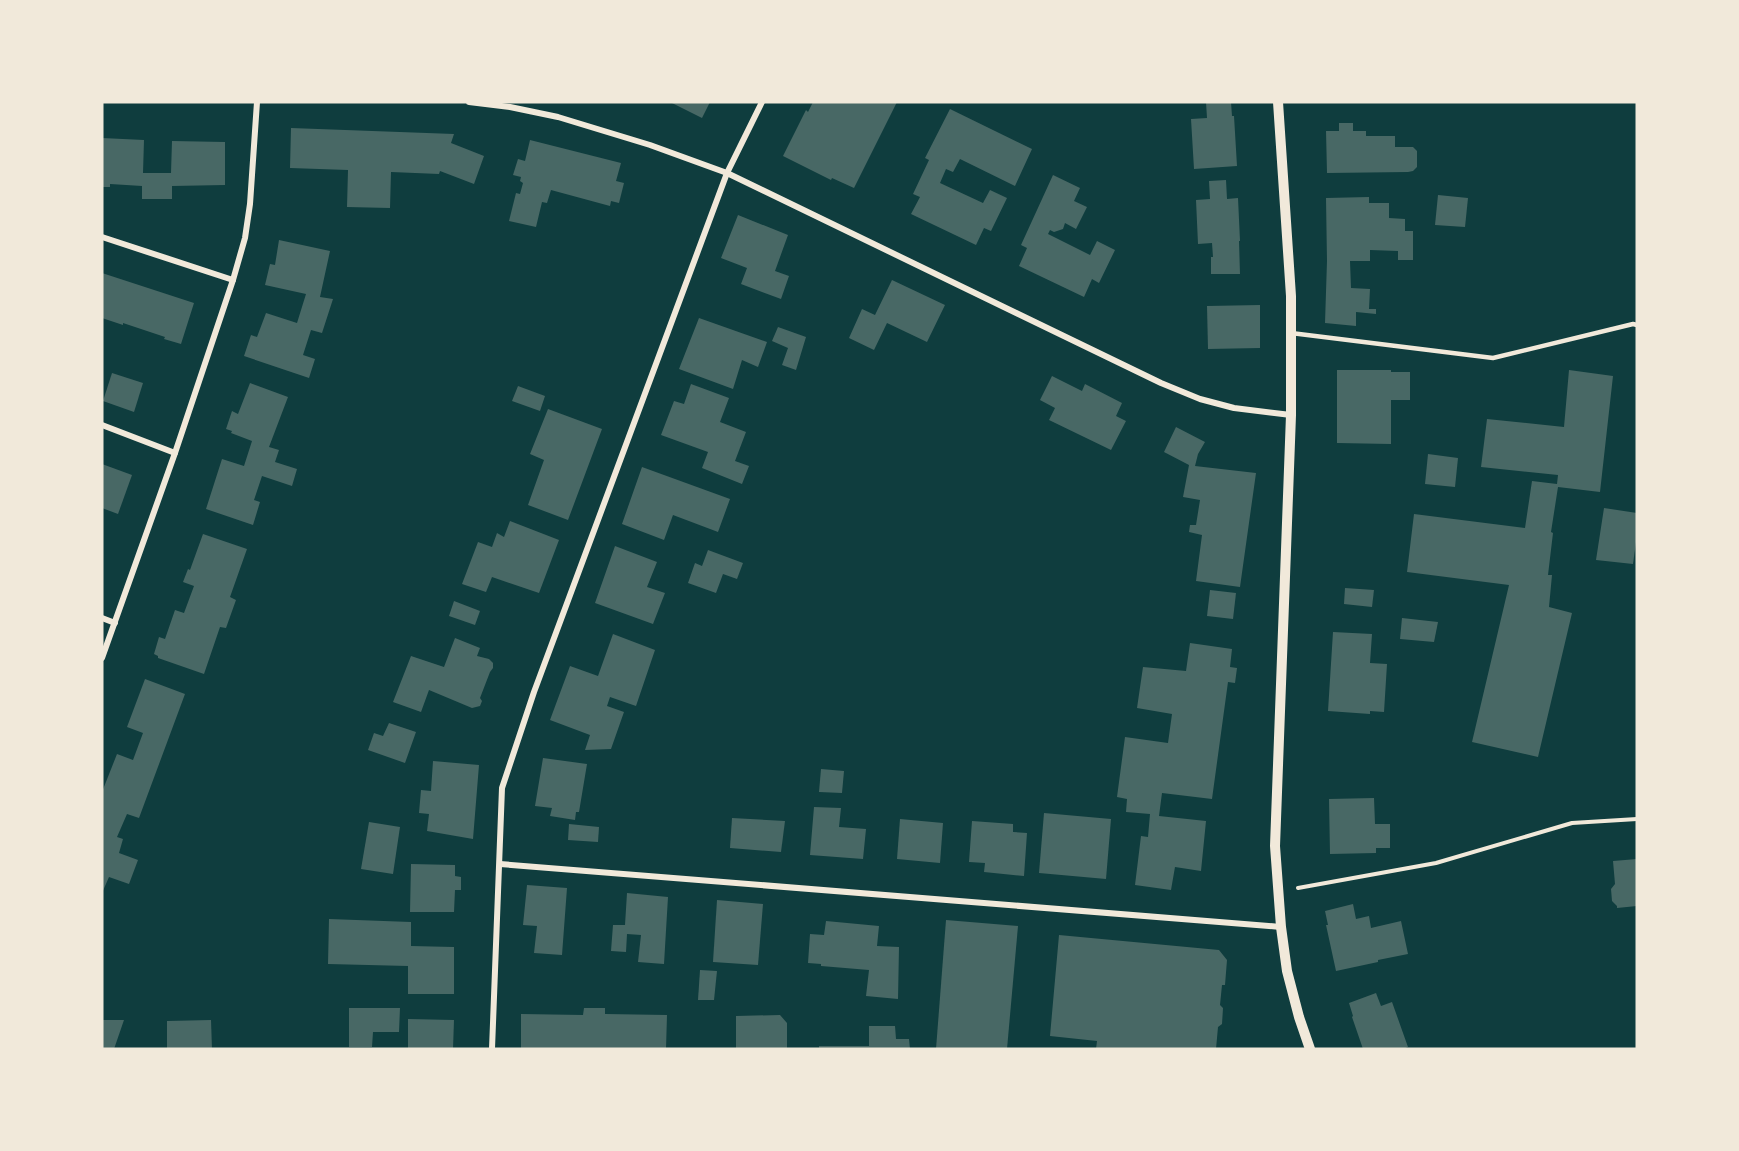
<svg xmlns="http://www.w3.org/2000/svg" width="1739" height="1151" font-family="'Varela Round',sans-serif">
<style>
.building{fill:#486865}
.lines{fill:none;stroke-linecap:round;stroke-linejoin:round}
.path{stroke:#f1e9da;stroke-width:4}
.service{stroke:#f1e9da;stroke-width:4.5}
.minor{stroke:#f1e9da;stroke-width:6}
.tertiary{stroke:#f1e9da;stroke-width:10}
</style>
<rect width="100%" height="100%" fill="#0f3d3e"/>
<g class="building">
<polygon points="670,102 710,102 702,118"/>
<polygon points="813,102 897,102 854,188 832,178 831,180 783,156 806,110 808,112"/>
<polygon points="1206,102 1231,102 1232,116 1234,116 1237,166 1194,169 1191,119 1207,118"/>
<polygon points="950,109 1032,149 1015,186 960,159 953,172 946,169 940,183 983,203 990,190 1007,198 991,231 984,228 976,245 911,214 920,197 913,194 929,160 925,158"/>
<polygon points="1339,123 1353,123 1353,131 1366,131 1366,136 1395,136 1395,147 1413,147 1417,151 1417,167 1413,171 1408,172 1327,173 1326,131 1339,131"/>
<polygon points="291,128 454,134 451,143 484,156 474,184 440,171 439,174 391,172 390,208 347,207 348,170 290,168"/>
<polygon points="102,138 144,140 143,173 171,173 172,141 225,142 225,185 172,186 172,199 142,199 142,186 110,184 110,187 102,187"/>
<polygon points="530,140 621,163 616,181 624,183 619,203 611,201 610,206 551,190 547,203 542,202 536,227 509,221 516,193 520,194 523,183 520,181 521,177 513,175 518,159 525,161"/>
<polygon points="1053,175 1080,188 1074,201 1087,207 1076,229 1065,223 1063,229 1054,232 1050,230 1048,234 1090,255 1097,241 1115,250 1099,283 1092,279 1084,297 1019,266 1027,248 1021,245"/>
<polygon points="1226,180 1227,199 1238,198 1240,241 1239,241 1240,274 1211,274 1211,257 1213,257 1212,243 1198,244 1196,200 1210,199 1209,181"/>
<polygon points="1438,195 1468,198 1465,227 1435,225"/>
<polygon points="1369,197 1369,203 1389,203 1389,218 1405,219 1405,231 1413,231 1413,260 1398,260 1398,251 1370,250 1370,261 1350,261 1351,288 1370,289 1369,309 1376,309 1376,314 1356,312 1356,326 1325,323 1327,261 1326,198"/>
<polygon points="738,215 788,235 775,271 789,276 781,299 741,284 747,268 721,258"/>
<polygon points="279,240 330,251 320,297 333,299 322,333 311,330 303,355 315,359 309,378 244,356 251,335 257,337 266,313 297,323 306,294 265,285 270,264 275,265"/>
<polygon points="102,273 194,303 181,344 164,339 165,337 123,323 123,325 102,318"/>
<polygon points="892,280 945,305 927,342 887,323 874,350 849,338 862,309 875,315"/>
<polygon points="1260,305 1260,348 1208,349 1207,306"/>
<polygon points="699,318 767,342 758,367 742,360 733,389 679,369"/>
<polygon points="778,327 806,337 796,370 782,365 788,348 772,341"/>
<polygon points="1337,370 1391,370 1391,372 1410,372 1410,400 1391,400 1391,444 1337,443"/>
<polygon points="1569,370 1613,376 1600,492 1558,487 1551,532 1553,533 1548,575 1552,575 1549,607 1572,613 1538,757 1472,742 1509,585 1407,572 1414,514 1525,528 1532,481 1557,484 1558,475 1481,467 1487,419 1564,427"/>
<polygon points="112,373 143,383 134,412 103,401"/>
<polygon points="1052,376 1082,391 1085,384 1122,403 1116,416 1126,421 1111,450 1049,420 1055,408 1040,400"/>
<polygon points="250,383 288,397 269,447 279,450 275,462 297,469 292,486 262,476 254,500 260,502 253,525 206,509 222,459 244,466 252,441 231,433 232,431 226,429 232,411 238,414"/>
<polygon points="691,384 729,398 720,422 746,432 735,461 749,466 742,484 702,468 708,452 661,435 674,401 684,404"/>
<polygon points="518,386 545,396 540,411 512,401"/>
<polygon points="548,409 602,429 568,520 528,505 544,460 530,454"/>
<polygon points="1176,427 1205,442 1198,454 1195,466 1256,473 1240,587 1196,581 1202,535 1189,532 1190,525 1196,525 1200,500 1183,497 1189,465 1164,452"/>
<polygon points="1428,454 1458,458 1455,487 1425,484"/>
<polygon points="102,464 132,475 118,514 102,508"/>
<polygon points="642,467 730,499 718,532 673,515 664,540 622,524"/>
<polygon points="1604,508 1637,513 1637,535 1633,564 1596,560"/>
<polygon points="510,521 559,540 539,593 492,577 486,592 462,584 478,542 492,547 497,533 504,537"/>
<polygon points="203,534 247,549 230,597 236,600 226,628 220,627 204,674 158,658 158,656 154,654 159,637 165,639 175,610 184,613 194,586 183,582 188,569 190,570"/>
<polygon points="615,546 657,562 647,587 665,593 653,624 595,603"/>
<polygon points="708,550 743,563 737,579 723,574 716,593 688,583 695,563 702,566"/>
<polygon points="1345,588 1374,590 1372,607 1344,604"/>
<polygon points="1210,590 1236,593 1233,619 1207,616"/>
<polygon points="454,601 480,611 475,625 449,616"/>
<polygon points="1402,618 1438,622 1434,642 1400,639"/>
<polygon points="1333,632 1372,634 1370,663 1387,664 1384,712 1370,711 1370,714 1328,711"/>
<polygon points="613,634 655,650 636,706 610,697 607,706 624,712 611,749 585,750 590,735 550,720 570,666 598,676"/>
<polygon points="455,638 480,648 477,656 489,659 493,663 493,668 490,672 480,698 482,701 480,706 472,708 429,690 421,712 393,702 411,656 444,667"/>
<polygon points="1190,643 1232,649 1230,667 1237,668 1235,683 1228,682 1212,799 1162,793 1159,816 1206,821 1201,871 1175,867 1171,890 1135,885 1141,836 1148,837 1150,814 1126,812 1127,799 1117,797 1125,737 1168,743 1172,714 1137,708 1143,667 1186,671"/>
<polygon points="145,679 185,694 139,818 127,814 117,837 123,839 119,853 138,860 129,884 109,877 102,893 102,792 117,754 133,760 143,733 127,727"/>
<polygon points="389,723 416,732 405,763 368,750 374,733 383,736"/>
<polygon points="543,758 587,764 579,812 576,812 575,820 550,816 552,808 535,806"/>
<polygon points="433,761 479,765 473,839 427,831 429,814 419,813 421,790 431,791"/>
<polygon points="821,769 844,771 842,793 819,792"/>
<polygon points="1374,798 1375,824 1390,824 1390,848 1376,848 1376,853 1330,854 1329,799"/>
<polygon points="814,807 841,808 839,827 866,829 863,859 810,855"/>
<polygon points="1044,813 1111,819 1106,879 1039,873"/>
<polygon points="732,818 785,821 781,852 730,848"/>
<polygon points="900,819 943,823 940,863 897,859"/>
<polygon points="972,821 1013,824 1013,832 1027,833 1024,876 984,872 985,863 969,862"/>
<polygon points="369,822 400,827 393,874 361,869"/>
<polygon points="569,824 599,827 598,842 568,840"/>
<polygon points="1637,859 1637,906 1617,908 1617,906 1612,901 1611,889 1615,884 1613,861"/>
<polygon points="411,864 455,865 455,876 461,877 461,890 455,890 454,912 410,912"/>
<polygon points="527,885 567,888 562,955 534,953 537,926 523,925"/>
<polygon points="627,893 668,897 664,964 638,962 641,935 627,934 626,952 611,951 613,925 625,925"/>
<polygon points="717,900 763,904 758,965 713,962"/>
<polygon points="1353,904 1356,919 1369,916 1371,928 1401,921 1408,954 1378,960 1378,962 1336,971 1326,925 1328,925 1325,911"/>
<polygon points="329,919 411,922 411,946 454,947 454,994 408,994 408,966 328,964"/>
<polygon points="946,920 1018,926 1007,1049 936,1049"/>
<polygon points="826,921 879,926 877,946 899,947 898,999 866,996 869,970 821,966 821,964 808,963 810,934 824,935"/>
<polygon points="1059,935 1219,950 1227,960 1225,985 1222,985 1220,1005 1223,1008 1222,1024 1218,1027 1216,1049 1096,1049 1097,1041 1050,1036"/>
<polygon points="700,970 717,971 714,1000 698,1000"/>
<polygon points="1376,993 1381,1006 1392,1002 1408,1047 1403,1049 1363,1049 1352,1017 1353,1016 1349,1003"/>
<polygon points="349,1008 400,1008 399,1032 373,1032 372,1047 349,1047"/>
<polygon points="584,1008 605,1008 605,1014 667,1015 666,1049 521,1049 521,1014 583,1015"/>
<polygon points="780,1015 787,1023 787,1049 736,1049 736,1016"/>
<polygon points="408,1019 454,1020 453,1049 408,1049"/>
<polygon points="102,1020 124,1020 114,1049 102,1048"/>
<polygon points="211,1020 212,1049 167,1049 167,1021"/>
<polygon points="869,1026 895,1026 896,1039 909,1039 910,1049 819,1049 819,1046 869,1046"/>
</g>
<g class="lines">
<polyline class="path" points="1298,888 1436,863 1572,823 1637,819"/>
<polyline class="service" points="1291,333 1493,358 1633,324 1637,325"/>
<g class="minor">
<polyline points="469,102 510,107 558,117 650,145 727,173 1161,383 1200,399 1234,408 1291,415"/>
<polyline points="102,237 233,280"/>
<polyline points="102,425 175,453"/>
<polyline points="102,618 115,623"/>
<polyline points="102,658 175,453 233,280 245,238 250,204 257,102"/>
<polyline points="500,864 1281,927"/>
<polyline points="492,1049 502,788 534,692 727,173 762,102"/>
</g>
<polyline class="tertiary" points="1278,102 1291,296 1291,415 1275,846 1281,927 1287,971 1299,1017 1310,1049"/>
</g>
<rect width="1739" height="1151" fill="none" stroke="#f1e9da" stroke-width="207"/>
</svg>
